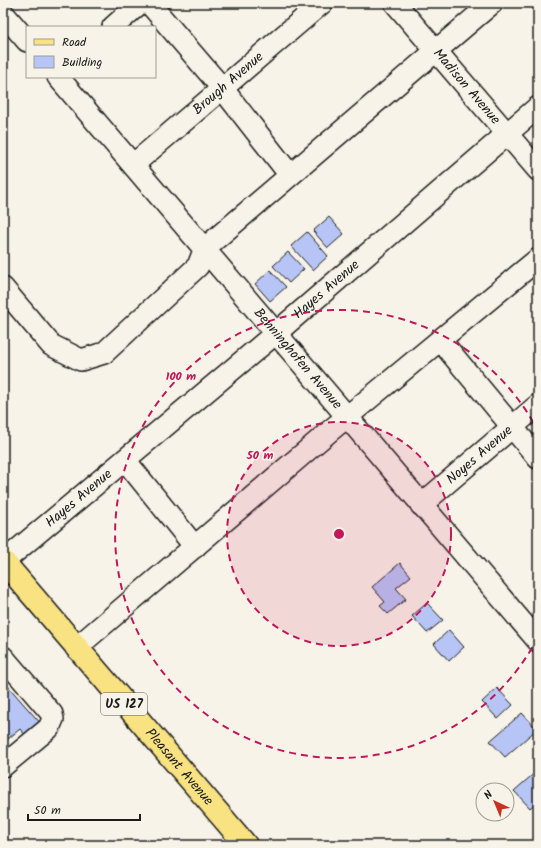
<svg xmlns="http://www.w3.org/2000/svg" width="541" height="848" font-family="Kalam,sans-serif">
<style>
.building{fill:#b7c5f6;stroke:#1c1c1c}
.lines{fill:none;stroke-linecap:round;stroke-linejoin:round}
.minor-casing{stroke:#1c1c1c;stroke-width:24}
.major-casing{stroke:#1c1c1c;stroke-width:25}
.minor{stroke:#f7f3e8;stroke-width:21}
.major{stroke:#f8e281;stroke-width:22}
.ring{fill:none;stroke:#c2185b;stroke-width:2;stroke-dasharray:7 5}
.labels{text-anchor:middle;dominant-baseline:central;stroke-width:3.5;stroke-linejoin:round;paint-order:stroke}
.shield{fill:#f7f3e8;stroke:#5e5c59;stroke-width:1}
.shield-label{font-size:13px;font-weight:bold;fill:#1c1c1c}
.street-label{font-size:14px;fill:#1c1c1c;stroke:#f7f3e8}
.centre{fill:#c2185b;stroke:#f7f3e8;stroke-width:2}
.ring-label{font-size:12px;text-anchor:middle;font-weight:bold;fill:#c2185b;stroke:#f7f3e8;stroke-width:3.5;stroke-linejoin:round;paint-order:stroke}
</style>
<rect width="100%" height="100%" fill="#f7f3e8"/>
<filter id="ink" filterUnits="userSpaceOnUse"><feTurbulence type="fractalNoise" baseFrequency=".025" numOctaves="2"/><feDisplacementMap in="SourceGraphic" scale="8" xChannelSelector="R" yChannelSelector="G"/><feConvolveMatrix kernelMatrix="1 2 1 2 8 2 1 2 1" color-interpolation-filters="sRGB"/></filter>
<g filter="url(#ink)">
<g class="building">
<polygon points="329,217 344,234 328,248 313,231"/>
<polygon points="307,232 328,256 313,270 291,246"/>
<polygon points="288,252 304,269 289,283 273,266"/>
<polygon points="270,270 286,287 270,301 255,284"/>
<polygon points="400,563 411,576 396,588 406,599 388,614 380,606 385,602 372,587"/>
<polygon points="427,603 443,620 427,633 412,616"/>
<polygon points="449,630 464,647 449,661 434,644"/>
<polygon points="7,685 42,725 27,737 20,729 3,743 3,689"/>
<polygon points="497,688 513,705 498,719 482,702"/>
<polygon points="522,713 537,729 505,757 490,741"/>
<polygon points="538,770 538,801 530,808 514,791"/>
</g>
<g class="lines">
<g class="minor-casing">
<g id="minor">
<polyline points="149,3 222,88 290,175"/>
<path id="s1" d="M395 3 538 170"/>
<polyline points="3,13 27,41"/>
<polyline points="113,27 140,3"/>
<path id="s2" d="M58 77 538 641"/>
<path id="s3" d="M134 164 322 3"/>
<polyline points="3,288 51,345 81,360 104,353 198,266 205,248 492,3"/>
<polyline points="441,341 538,458"/>
<polyline points="125,460 195,547"/>
<path id="s4" d="M421 505 538 405"/>
<path id="s5" d="M3 562 276 333 538 107"/>
<polyline points="76,648 331,430 538,259"/>
<polyline points="3,657 52,714 53,719 49,728 3,766"/>
</g>
</g>
<g class="major-casing">
<g id="major">
<path id="s6" d="M3 561 246 845"/>
</g>
</g>
<use href="#minor" class="minor"/>
<use href="#major" class="major"/>
</g>
</g>
<circle cx="339" cy="534" r="112" fill="#c2185b" fill-opacity=".12"/>
<g class="ring">
<circle cx="339" cy="534" r="112"/>
<path d="M538 637A224 224 0 1 1 538 431"/>
</g>
<g class="labels">
<rect class="shield" x="101" y="693" width="46" height="22" rx="3"/>
<g class="shield-label">
<text x="124" y="704">US 127</text>
</g>
<g class="street-label">
<text stroke="none"><textPath href="#s3" startOffset="124">Brough Avenue</textPath></text>
<text stroke="none"><textPath href="#s1" startOffset="110">Madison Avenue</textPath></text>
<text stroke="none"><textPath href="#s5" startOffset="423">Hayes Avenue</textPath></text>
<text stroke="none"><textPath href="#s2" startOffset="370">Benninghofen Avenue</textPath></text>
<text stroke="none"><textPath href="#s4" startOffset="77">Noyes Avenue</textPath></text>
<text stroke="none"><textPath href="#s5" startOffset="99">Hayes Avenue</textPath></text>
<text stroke="none"><textPath href="#s6" startOffset="271">Pleasant Avenue</textPath></text>
</g>
</g>
<circle cx="339" cy="534" r="6" class="centre"/>
<g class="ring-label">
<text x="181" y="380">100 m</text>
<text x="260" y="459">50 m</text>
</g>
<rect width="541" height="848" fill="none" stroke="#f7f3e8" stroke-width="16"/>
<rect x="8" y="8" width="525" height="832" fill="none" stroke="#1c1c1c" stroke-width="1.5" filter="url(#ink)"/>
<rect x="26" y="26" width="130" height="52" fill="#f7f3e8" stroke="#9f9d96"/>
<rect x="34" y="39" width="20" height="6" fill="#f8e281" stroke="#9f9d96"/>
<text x="62" y="46" font-size="12" fill="#1c1c1c">Road</text>
<rect x="34" y="56" width="20" height="12" fill="#b7c5f6" stroke="#9f9d96"/>
<text x="62" y="66" font-size="12" fill="#1c1c1c">Building</text>
<g transform="translate(495 802) rotate(316)"><circle r="19" fill="#f7f3e8" stroke="#9f9d96"/>
<path d="M0-3L7 15L0 10L-7 15Z" fill="#c8321e"/>
<text y="-6" font-size="11" font-weight="bold" text-anchor="middle" fill="#1c1c1c">N</text>
</g>
<path d="M28 814v6h112v-6" fill="none" stroke="#1c1c1c" stroke-width="2"/>
<text x="34" y="814" font-size="12" fill="#1c1c1c" stroke="#f7f3e8" stroke-width="3" paint-order="stroke">50 m</text>
</svg>
